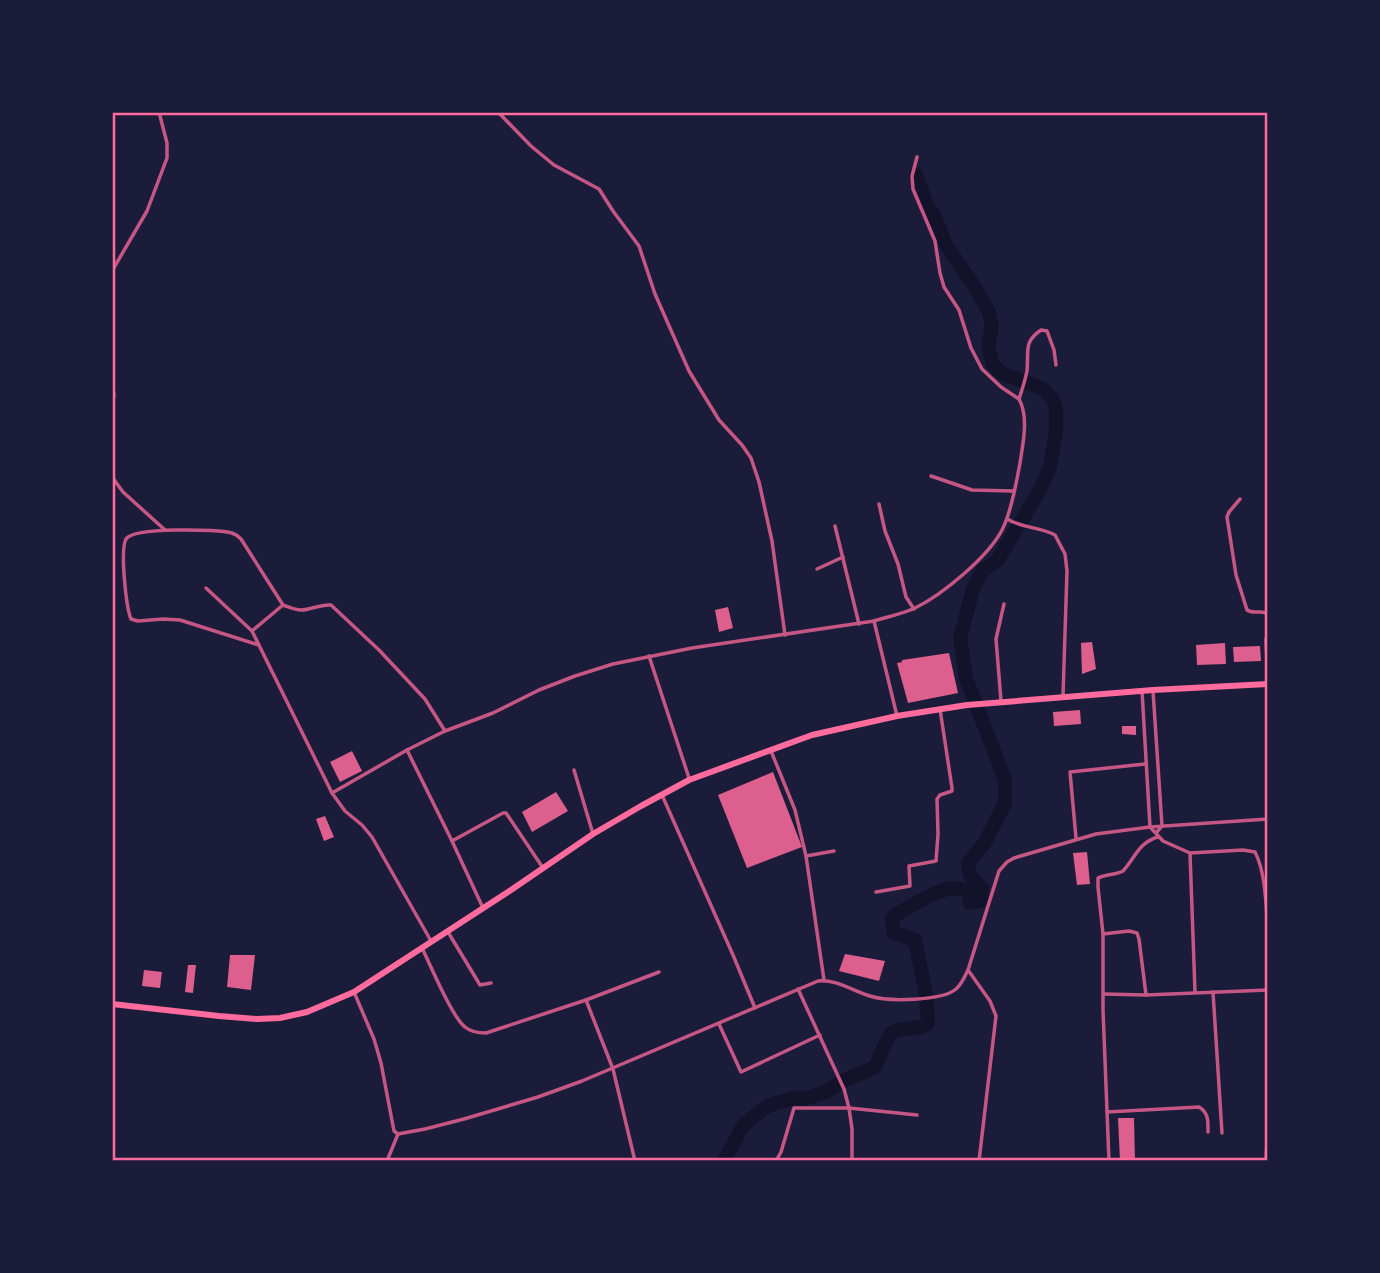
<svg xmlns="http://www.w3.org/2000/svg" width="1380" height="1273" font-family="'Exo 2',sans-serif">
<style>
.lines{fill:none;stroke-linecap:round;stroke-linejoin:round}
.river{stroke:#12122b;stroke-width:14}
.building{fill:#dd5f8e}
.minor{stroke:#c65784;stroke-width:3.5}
.trunk{stroke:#ff6b9d;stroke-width:6}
.neatline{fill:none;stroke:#ff6b9d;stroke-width:2.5}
</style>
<rect width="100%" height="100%" fill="#1b1b3a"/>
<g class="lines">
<path class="river" d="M724 1161 743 1126 759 1112 770 1105 794 1098 804 1099 826 1092 843 1081 875 1067C879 1059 885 1042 890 1035 900 1024 918 1033 928 1023L926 994 915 940 894 933 892 920 894 916C910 907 935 890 953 888 958 888 964 890 969 892L970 903 980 901 982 889 970 875 968 863 984 844 1005 803V780L966 678 960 638 973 589 983 570 997 561 1040 490 1050 467 1056 431V410L1053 399 1042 388 1003 374 993 365 988 345 992 327 989 312 976 289 946 245 935 217 926 203 916 175"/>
</g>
<g class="building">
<polygon points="728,607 733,628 719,632 715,610"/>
<polygon points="1092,642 1096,669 1082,674 1081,643"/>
<polygon points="1225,643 1226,664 1197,665 1196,645"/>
<polygon points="1260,646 1261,661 1234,662 1233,647"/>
<polygon points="949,653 958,693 908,703 897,663 902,662 902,660"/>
<polygon points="1080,710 1081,724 1054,726 1053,712"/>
<polygon points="1122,726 1136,726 1136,735 1122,734"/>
<polygon points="352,751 362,771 340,782 330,762"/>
<polygon points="773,772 802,847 747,868 718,795"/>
<polygon points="556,792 568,811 532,832 522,812"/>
<polygon points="325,816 334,837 324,841 316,819"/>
<polygon points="1087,852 1090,884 1077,885 1073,853"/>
<polygon points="845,954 885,961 879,981 839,971"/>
<polygon points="230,955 255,955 251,990 227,987"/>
<polygon points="188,965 196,965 193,993 185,992"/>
<polygon points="144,970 162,972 160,988 142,986"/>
<polygon points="1118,1118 1134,1118 1135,1161 1120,1161"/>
</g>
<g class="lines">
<g class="minor">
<polyline points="498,112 531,146 554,165 599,189 613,211 639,246 655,294 689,371 719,420 742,445 751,458 759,482 772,541 785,635"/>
<polyline points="917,157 912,176 913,189 935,241 940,273 944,287 959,310 971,348 982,369 1001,387 1019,399"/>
<polyline points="112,271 147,211 167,158 167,143 159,112"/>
<polyline points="112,380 114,396 112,400"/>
<path d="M1019 399C1022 390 1025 381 1027 371 1029 352 1023 342 1041 330L1047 331 1054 350 1056 365"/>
<polyline points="931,476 972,490 1013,491"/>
<polyline points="112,477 123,492 165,530"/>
<path d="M1240 499 1229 512 1227 517 1236 575 1247 610C1254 615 1262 609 1268 614"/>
<polyline points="879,504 885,531 898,564 906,597 914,609"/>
<path d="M1007 519C1022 528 1040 527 1055 535L1065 554 1067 571 1063 696"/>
<polyline points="835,526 859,624"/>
<polyline points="817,569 843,557"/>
<polyline points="206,588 252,631"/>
<path d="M283 605C289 607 295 610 301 610 311 610 320 604 331 605L379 650 425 699 445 731"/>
<path d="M259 645 180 620 163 619 138 621 131 619C126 607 120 550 126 539 133 527 218 529 232 533 235 534 239 537 241 539L283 605 252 631 332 793 345 811 362 825 372 837 431 941"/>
<polyline points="649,656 689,778"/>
<polyline points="1268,684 1266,640 1268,631"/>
<polyline points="1142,691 1150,827 1163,841 1190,853 1195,992"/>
<polyline points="1153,691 1162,826 1156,833"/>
<polyline points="1001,701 996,639 1004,604"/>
<path d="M897 716 874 621C887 617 902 614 915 608 942 595 988 557 1002 530 1010 515 1017 480 1020 463 1023 443 1029 417 1019 399"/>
<polyline points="407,750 445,731 493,713 539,690 575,676 613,664 692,648 874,621"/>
<polyline points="771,751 795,810 806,856 834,851"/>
<polyline points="574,770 593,834"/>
<polyline points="332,793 407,750 452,841 483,908"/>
<polyline points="662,795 733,955 755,1008"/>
<polyline points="1076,838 1070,772 1145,764"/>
<polyline points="452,841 503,813 506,813 543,868"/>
<path d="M1190 853 1243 850 1255 852C1266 873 1266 908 1268 931"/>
<polyline points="806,856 824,980"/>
<polyline points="876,892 910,886 909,866 936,861 938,834 937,799 940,795 952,791 952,788 940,709"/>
<polyline points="448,932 480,985 491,983"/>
<polyline points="1103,934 1129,931 1137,933 1139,939 1146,995"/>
<path d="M422 948C431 966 452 1017 465 1027 471 1032 479 1033 486 1033L586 1000 613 1069 635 1161"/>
<polyline points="968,970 990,1001 996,1016 979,1161"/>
<polyline points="798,989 844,1089 849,1108 852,1129 852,1161"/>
<polyline points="354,992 374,1039 381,1063 394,1131 398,1134"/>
<polyline points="1213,992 1222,1133"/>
<polyline points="1104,994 1146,995 1268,990"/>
<polyline points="586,1000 659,972"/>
<polyline points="719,1024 741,1072 820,1035"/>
<path d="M1107 1112 1199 1107C1209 1113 1208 1122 1208 1132"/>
<path d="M398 1134 425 1129 464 1119 538 1097 582 1081 818 981C836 979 853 991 870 996 888 1002 942 1001 956 989 962 984 965 976 968 970L999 871 1007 862 1014 858 1096 834 1150 827 1268 819"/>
<polyline points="387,1161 398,1134"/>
<polyline points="506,1161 513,1161"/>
<polyline points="776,1161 781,1152 794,1108 849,1108 917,1115"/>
<path d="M1109 1161 1103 1010V934L1098 887V878C1107 874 1116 875 1123 871 1135 858 1139 842 1158 837"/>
<polyline points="1266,1161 1268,1118"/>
</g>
<polyline class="trunk" points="112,1004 219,1016 257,1019 280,1018 307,1012 354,992 511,890 593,834 641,806 689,780 812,735 897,716 967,705 1153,690 1268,684"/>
</g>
<rect width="1380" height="1273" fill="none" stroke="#1b1b3a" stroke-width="228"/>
<rect x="114" y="114" width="1152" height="1045" class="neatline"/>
</svg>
